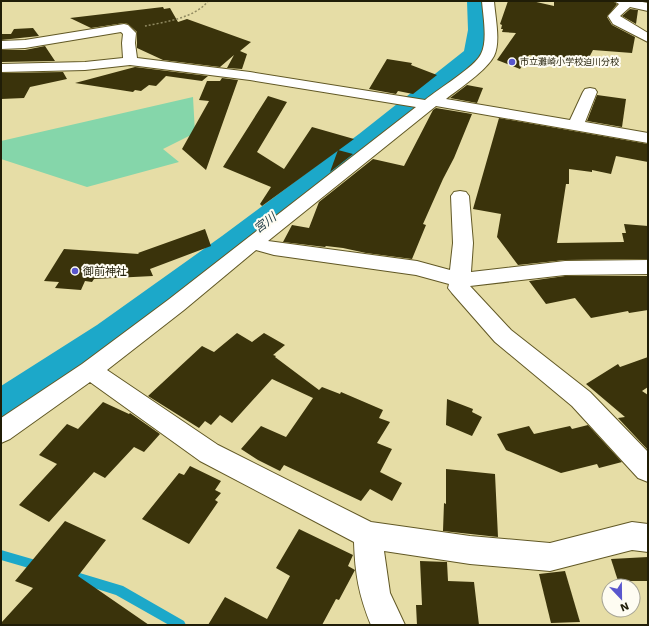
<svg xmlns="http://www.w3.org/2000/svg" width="649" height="626" font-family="'Work Sans','Noto Sans JP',sans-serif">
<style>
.green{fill:#85d6aa}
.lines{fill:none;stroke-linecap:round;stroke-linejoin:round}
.stream{fill:#1ca8c9;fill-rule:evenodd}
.river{fill:#1ca8c9;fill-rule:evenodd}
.building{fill:#3a330b}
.minor-casing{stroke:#615825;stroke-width:2}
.path{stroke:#908a61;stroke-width:1.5;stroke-dasharray:2 2;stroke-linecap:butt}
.minor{fill:#fff;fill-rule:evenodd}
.poi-dot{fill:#5956cd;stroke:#fefcf2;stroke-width:1.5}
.labels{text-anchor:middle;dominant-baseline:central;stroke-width:4;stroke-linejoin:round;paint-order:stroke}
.far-poi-label{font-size:9px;fill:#201d07;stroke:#fefcf2;text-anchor:start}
.poi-label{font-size:11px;fill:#201d07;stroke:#fefcf2;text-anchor:start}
.water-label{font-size:12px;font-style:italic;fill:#27424a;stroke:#fefcf2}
</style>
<rect width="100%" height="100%" fill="#e6dda6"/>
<polygon class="green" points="193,97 195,133 163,149 179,162 87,187 1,159 1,141"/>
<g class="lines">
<g class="stream">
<polygon points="1,550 39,561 43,562 45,566 43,570 39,571 1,560"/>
<polygon points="73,571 123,586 184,621 186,625 169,625 116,595 69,580 67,576 69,572"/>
</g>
<path class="river" d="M467 1H491C493 20 498 44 487 60L383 148 129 349 19 427 1 433V386L97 325 222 236 359 134 464 51 468 30Z"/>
</g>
<g class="building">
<polygon points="508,1 532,1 554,6 554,1 613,1 617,4 607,17 612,25 635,37 632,53 593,50 585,65 529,55 520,69 497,60 516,33 502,32 503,29 501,29 502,25 500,24"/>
<polygon points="163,7 164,9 170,8 178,22 187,19 251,42 240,51 247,54 242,69 227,68 234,55 220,67 163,60 137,48 137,32 128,24 124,23 91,28 70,18"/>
<polygon points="630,9 638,10 636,24 622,16"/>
<polygon points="33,28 39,36 1,40 1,34 11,34 14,29"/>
<polygon points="45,46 55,61 1,62 1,50 25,50"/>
<polygon points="387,59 412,63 411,65 437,75 413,94 398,91 396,94 369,89"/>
<polygon points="135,67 208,76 202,81 166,76 156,86 149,85 141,91 135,90 133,92 75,83"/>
<polygon points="63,72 67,79 30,87 24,98 1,99 1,73"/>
<polygon points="222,78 238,80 206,170 182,149 209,101 199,100 207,81 220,81"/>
<polygon points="467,85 483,88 477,103 450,98"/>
<polygon points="597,95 626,99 622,127 587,121"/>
<polygon points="268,96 287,102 257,152 284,169 312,127 354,139 262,206 260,204 271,187 223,167"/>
<polygon points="436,108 472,114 454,158 443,179 423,224 426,225 412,259 366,253 343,248 326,246 325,247 283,242 292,225 309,228 319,202 373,159 404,166 433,110"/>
<polygon points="499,118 648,144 648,162 616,156 611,174 592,170 592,172 569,169 569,184 566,184 557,243 624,242 622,233 626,233 624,224 648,226 648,259 565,260 518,265 497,237 501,214 473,209"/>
<polygon points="338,150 353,154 330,172"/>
<polygon points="205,229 211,246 150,269 153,276 94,279 92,282 85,281 81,290 55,288 59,282 44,281 64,249 139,254 138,253"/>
<polygon points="565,276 648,276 648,310 629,313 628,311 591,318 575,298 546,304 529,281"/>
<polygon points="237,333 252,342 264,333 285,345 273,355 276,356 275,357 319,390 322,387 340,394 341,392 383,410 379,418 390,422 377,443 392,449 380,472 402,483 392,501 370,489 361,501 284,465 280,471 258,460 241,449 261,426 286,437 313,398 272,379 232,423 220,415 211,425 205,421 199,428 148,396 202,346 214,352"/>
<polygon points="648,357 648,387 642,391 648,395 648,450 618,418 625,417 586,384 618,364 620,367"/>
<polygon points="447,399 473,409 472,412 482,417 472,436 446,425"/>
<polygon points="103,402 129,414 130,413 160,434 144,452 134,447 105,478 94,472 49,522 19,505 57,464 39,455 67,424 78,429"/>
<polygon points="588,425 622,462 599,468 597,464 561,473 506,450 497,434 529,426 534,434 570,426 572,429"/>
<polygon points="190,466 221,481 215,490 221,493 215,500 218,502 189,544 142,519 179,473 184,475"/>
<polygon points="446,469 495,474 498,537 443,531 444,503 446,504"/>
<polygon points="65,521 106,540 78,576 149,625 1,625 1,623 33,588 15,581"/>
<polygon points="299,529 353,555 348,566 355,570 339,600 336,599 322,625 208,625 225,597 267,619 290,576 276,568"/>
<polygon points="648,557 648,581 618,581 611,559"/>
<polygon points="420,561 447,562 448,581 474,582 479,625 417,625 416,605 422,605"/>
<polygon points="565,571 580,622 551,623 539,574"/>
</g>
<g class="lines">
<g class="minor-casing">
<g id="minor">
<path d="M482 1H494C495 16 501 42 494 56 486 71 460 88 446 99L570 120 583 92 585 89 590 88 595 89 597 92 585 122 648 133V143L436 106 268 241 417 261 450 270 453 243 451 196 454 192 460 191 466 192 469 196 473 243 471 272 565 261 648 260V274L565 275 470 286 511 330 590 392 648 452V482L638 478 572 406 495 342 452 293 448 288 449 284 416 275 274 255 256 250 184 310 107 370 218 445 371 522 470 536 550 543 632 522 648 524V552L632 550 550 571 470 564 384 551 390 593 405 625H371C359 596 355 574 354 542L200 461 90 382 10 439 1 443V418L82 364 168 300 416 107 250 80 130 65 85 70 1 72V64L85 62 123 58 122 43 123 34 121 32 25 48 1 49V41L25 40 124 24 128 25 136 33 135 43 137 58 250 72 425 100C438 89 475 67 481 54 488 41 483 15 482 1Z"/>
<polygon points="614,1 637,1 648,3 648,11 630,7 620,16 648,33 648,42 613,24 608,16 619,4"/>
</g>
</g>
<path class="path" d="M145 26C165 22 195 18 208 1"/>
<use href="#minor" class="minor"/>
</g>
<g class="poi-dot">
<circle cx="512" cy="62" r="4"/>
<circle cx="75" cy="271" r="4"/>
</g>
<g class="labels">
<g class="far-poi-label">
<text x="520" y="62">市立灘崎小学校迫川分校</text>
</g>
<g class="poi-label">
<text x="83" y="271">御前神社</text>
</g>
<g class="water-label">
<text transform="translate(265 223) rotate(-38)">宮川</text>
</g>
</g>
<rect width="649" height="626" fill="none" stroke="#201d07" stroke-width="4"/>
<g transform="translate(621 598) rotate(158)"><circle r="19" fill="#fefcf2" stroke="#a5a394"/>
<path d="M0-3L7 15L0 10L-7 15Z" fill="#5956cd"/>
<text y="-6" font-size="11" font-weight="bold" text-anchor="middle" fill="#201d07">N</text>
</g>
</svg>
